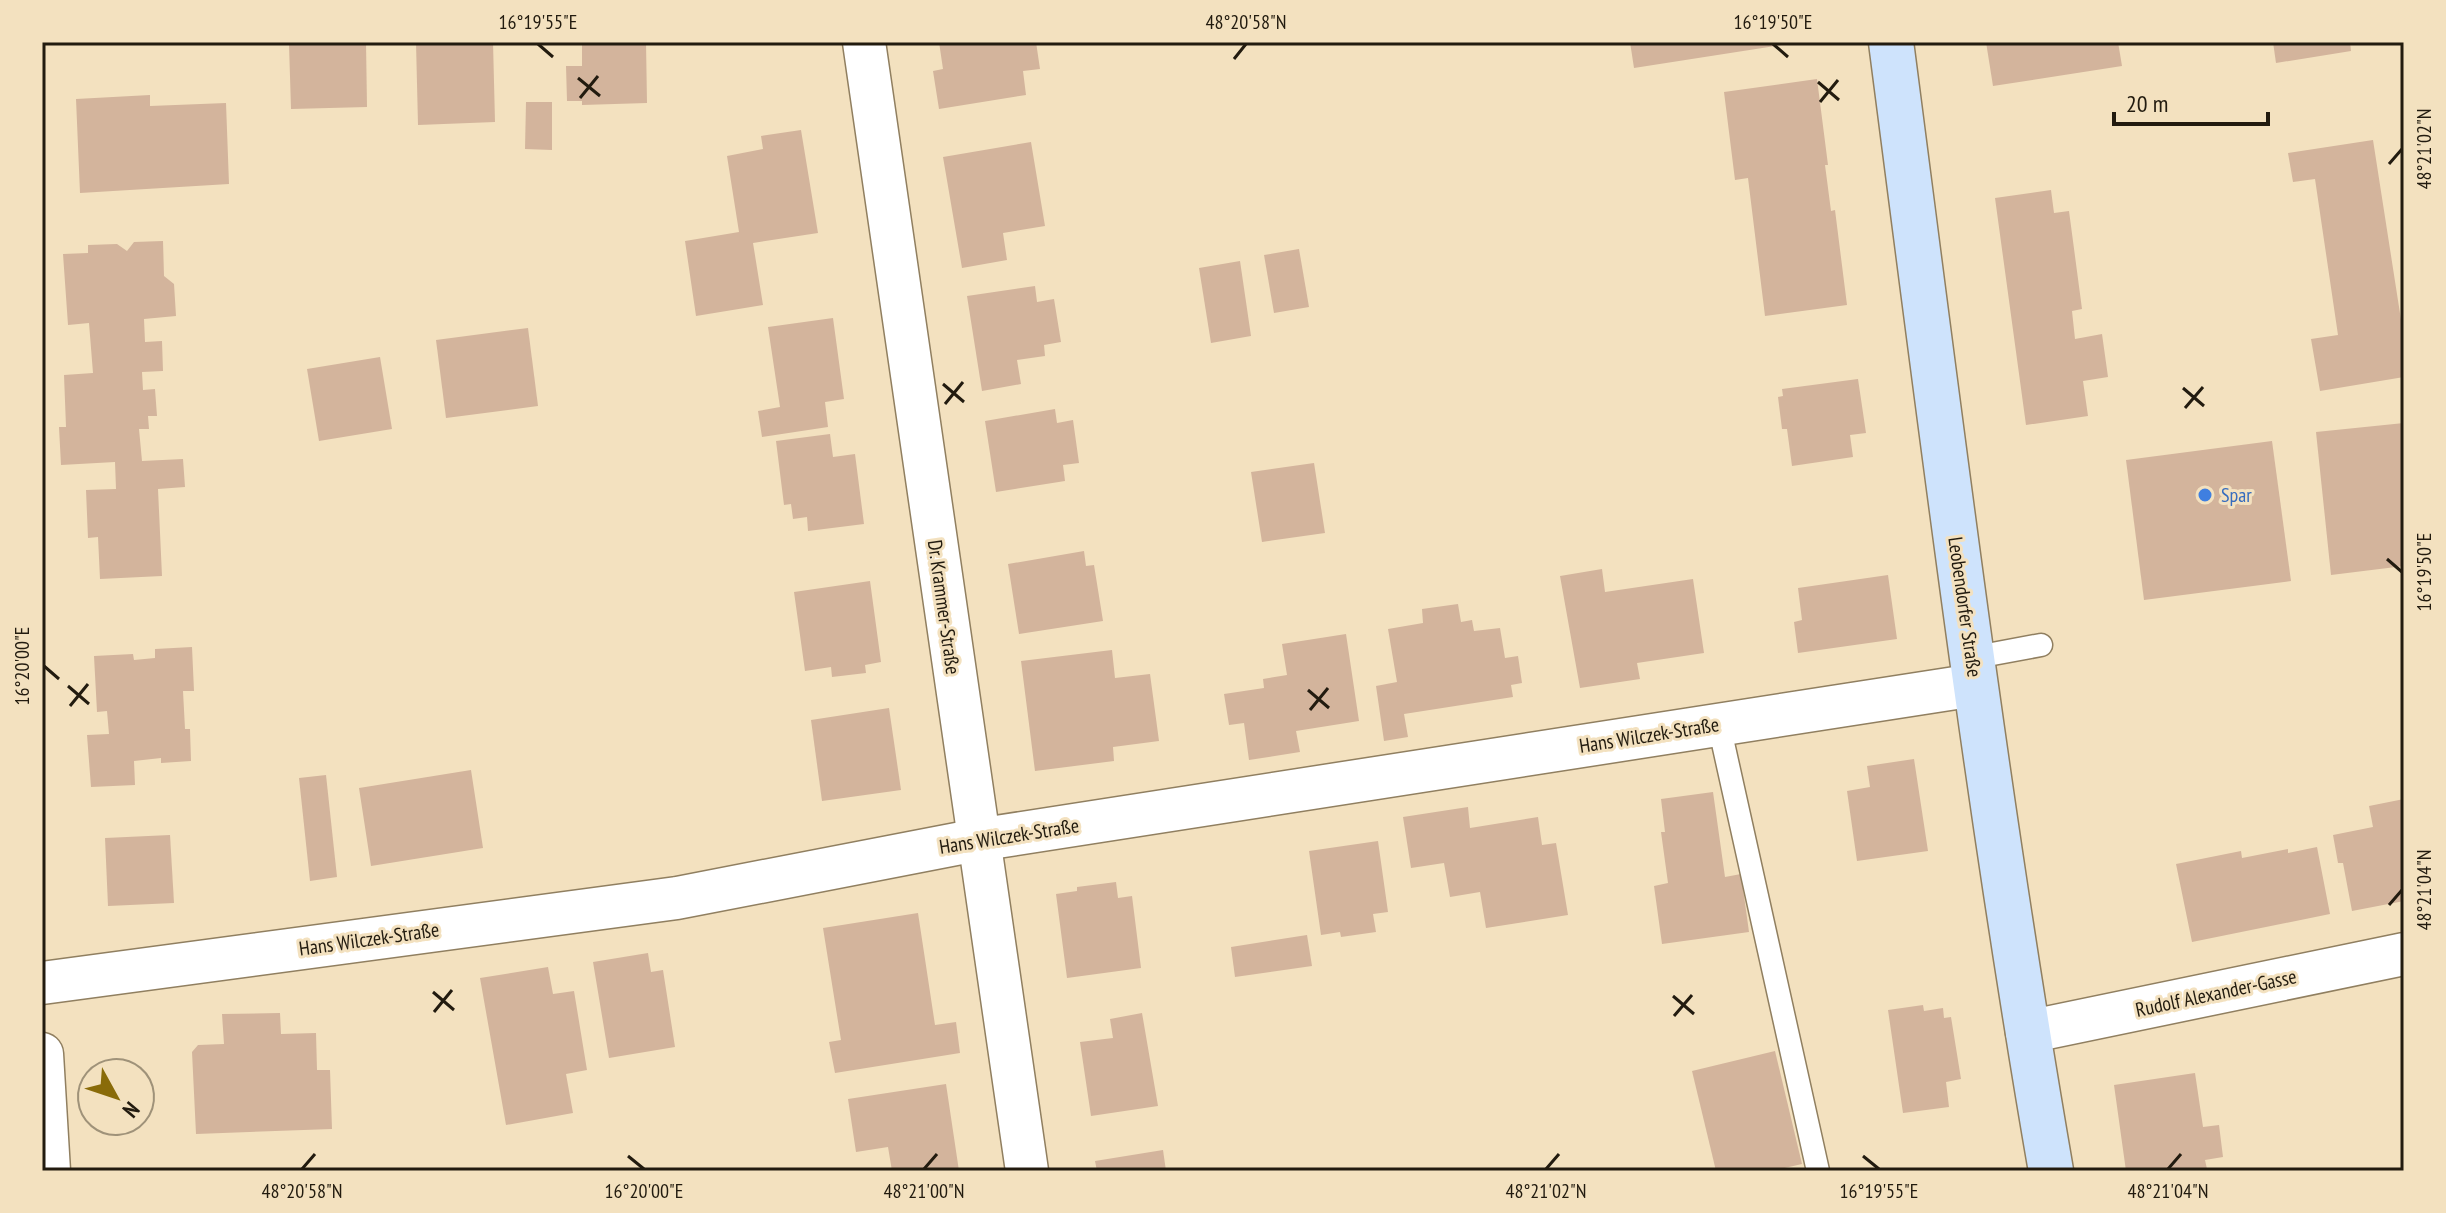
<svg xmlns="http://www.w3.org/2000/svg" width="2446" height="1213" font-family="'PT Sans Narrow',sans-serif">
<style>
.building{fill:#d3b49c}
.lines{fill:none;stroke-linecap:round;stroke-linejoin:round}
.lane-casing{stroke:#907f60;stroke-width:25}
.street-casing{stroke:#907f60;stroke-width:45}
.secondary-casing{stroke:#907f60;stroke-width:47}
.lane{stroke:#fff;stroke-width:22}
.street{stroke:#fff;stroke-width:42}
.secondary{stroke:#cee3fc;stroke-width:44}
.ticks{fill:none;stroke:#221b0f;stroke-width:3}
.shop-dot{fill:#3f7fe0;stroke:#f3e1bf;stroke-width:3}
.labels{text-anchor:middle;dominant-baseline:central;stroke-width:6;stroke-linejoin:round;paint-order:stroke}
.shop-label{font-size:20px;fill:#366cbe;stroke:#f3e1bf;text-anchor:start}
.street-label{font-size:20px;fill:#221b0f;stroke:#f3e1bf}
.neatline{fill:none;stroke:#221b0f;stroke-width:3}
.ticks-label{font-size:20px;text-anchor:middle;fill:#221b0f}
</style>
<rect width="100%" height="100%" fill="#f3e1bf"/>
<g class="building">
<polygon points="366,42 367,107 291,109 289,44"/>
<polygon points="416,42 493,42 495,122 418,125"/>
<polygon points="582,42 646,42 647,103 582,105 582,101 567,101 566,66 582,66"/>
<polygon points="939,42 1036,42 1040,69 1023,71 1026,95 939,109 933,71 943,69"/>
<polygon points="1630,42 1788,42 1788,44 1634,68"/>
<polygon points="1986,42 2118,42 2122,66 1993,86"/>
<polygon points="2273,42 2350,42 2351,51 2276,63"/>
<polygon points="1817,79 1828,165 1825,165 1831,211 1835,210 1847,305 1765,316 1748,178 1735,180 1724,92"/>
<polygon points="150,95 150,106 226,103 229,184 80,193 76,99"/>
<polygon points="526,102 552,102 552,150 525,149"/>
<polygon points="801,130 818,233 753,243 763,305 696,316 685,241 739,232 727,156 763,149 761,136"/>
<polygon points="2373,140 2404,339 2404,377 2320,391 2311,339 2338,335 2315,179 2293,182 2288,153"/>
<polygon points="1031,142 1045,226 1003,233 1007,260 962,268 943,157"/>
<polygon points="2051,190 2054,213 2069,211 2082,309 2072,311 2075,339 2102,334 2108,377 2083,381 2088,416 2026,425 1995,198"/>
<polygon points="163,241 164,276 174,284 176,316 144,319 145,342 162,341 163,371 142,372 143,390 155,389 157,416 148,416 149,429 139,429 142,461 183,459 185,487 158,489 162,576 100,579 98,537 88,538 86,490 116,489 115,462 61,465 59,427 66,427 64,375 93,373 89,323 68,325 63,254 88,253 88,245 117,244 127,251 134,242"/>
<polygon points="1299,249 1309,307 1274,313 1264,255"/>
<polygon points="1240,261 1251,336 1211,343 1199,268"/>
<polygon points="1035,286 1037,302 1054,299 1061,342 1044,345 1045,356 1017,360 1021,384 982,391 967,296"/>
<polygon points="833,318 844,399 825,402 828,427 762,437 758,411 780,407 768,327"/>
<polygon points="528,328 538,406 446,418 436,340"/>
<polygon points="380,357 392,429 319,441 307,369"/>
<polygon points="1858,379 1866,433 1850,435 1853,457 1792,466 1787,429 1782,429 1778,397 1783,396 1782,389"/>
<polygon points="1055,409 1057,423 1073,420 1079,463 1063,465 1065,481 996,492 985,421"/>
<polygon points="2404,423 2404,566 2331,575 2316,432"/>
<polygon points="830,434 833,457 855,454 864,524 808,531 807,517 793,519 791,504 784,505 776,441"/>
<polygon points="2272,441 2291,581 2144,600 2126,460"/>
<polygon points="1314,463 1325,533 1262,542 1251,472"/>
<polygon points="1084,551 1086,566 1094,565 1103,621 1019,634 1008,564"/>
<polygon points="1602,569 1605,592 1693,579 1704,653 1637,663 1640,679 1580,688 1560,576"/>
<polygon points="1888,575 1897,639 1798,653 1794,622 1802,620 1798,588"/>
<polygon points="870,581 881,662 865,665 866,673 832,677 831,667 805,671 794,592"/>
<polygon points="1458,604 1461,622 1472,620 1474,631 1500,628 1505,658 1518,656 1522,683 1511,685 1513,697 1404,714 1408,737 1384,741 1376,686 1397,682 1388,629 1423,623 1422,609"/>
<polygon points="1346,634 1359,721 1296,731 1300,752 1249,760 1244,723 1229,725 1224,694 1264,688 1263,679 1287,675 1282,644"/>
<polygon points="192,647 194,691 183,691 185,729 190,729 191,761 161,763 161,758 134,761 135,785 91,787 87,735 109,734 107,711 97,712 94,656 133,654 134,660 155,658 155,649"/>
<polygon points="1112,650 1115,678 1150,674 1159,741 1113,747 1114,761 1035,771 1021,661"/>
<polygon points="889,708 901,790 822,801 811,720"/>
<polygon points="1914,759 1928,851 1857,861 1847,791 1870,787 1867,766"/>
<polygon points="471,770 483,848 371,866 359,788"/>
<polygon points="326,775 337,877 310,881 299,778"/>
<polygon points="1713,792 1725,877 1741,874 1749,932 1662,944 1654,886 1668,883 1661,832 1665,832 1661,799"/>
<polygon points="2404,799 2404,901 2352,911 2343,863 2338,863 2333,835 2373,827 2369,806"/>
<polygon points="1468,807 1470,828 1538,817 1542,845 1556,843 1568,915 1486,928 1480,892 1450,897 1444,863 1411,868 1403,817"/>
<polygon points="170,835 174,903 108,906 105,838"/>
<polygon points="1378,841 1388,912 1373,914 1376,932 1341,937 1340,932 1321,935 1309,851"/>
<polygon points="2317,847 2330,914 2192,942 2176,864 2241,851 2242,858 2288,849 2288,853"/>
<polygon points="1116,882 1118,898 1132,896 1141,968 1067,978 1056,894 1077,891 1077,887"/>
<polygon points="918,913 935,1025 956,1022 960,1053 835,1073 829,1042 841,1040 823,928"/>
<polygon points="1307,935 1312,966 1235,977 1231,947"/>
<polygon points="648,953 651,972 663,970 675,1047 609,1058 593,962"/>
<polygon points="548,967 553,994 574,991 587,1070 566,1074 573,1113 506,1125 480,978"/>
<polygon points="1923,1005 1924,1011 1943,1008 1944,1018 1951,1017 1961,1079 1946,1082 1949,1107 1903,1113 1888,1010"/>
<polygon points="280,1013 281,1034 316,1033 317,1070 330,1070 332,1129 196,1134 192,1052 198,1045 224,1044 222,1014"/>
<polygon points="1142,1013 1158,1106 1091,1116 1080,1042 1113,1038 1110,1019"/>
<polygon points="1775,1051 1802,1164 1772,1171 1716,1171 1692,1071"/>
<polygon points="2195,1073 2203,1127 2219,1125 2223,1157 2205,1160 2207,1169 2126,1171 2114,1085"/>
<polygon points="946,1084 959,1171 892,1171 888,1147 856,1152 848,1099"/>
<polygon points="1163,1150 1166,1171 1097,1171 1095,1161"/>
</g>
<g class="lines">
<g class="lane-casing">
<g id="lane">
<polyline points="1971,658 2041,645"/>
<polyline points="1719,725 1818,1171"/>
</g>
</g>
<g class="street-casing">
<g id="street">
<polyline points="864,42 1027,1171"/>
<polyline points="42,983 677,898 977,840 1975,685"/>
<polyline points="2027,1032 2404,954"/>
<polyline points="42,1054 49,1171"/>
</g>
</g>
<g class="secondary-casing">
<path id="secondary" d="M1891 42C1940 419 1986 796 2051 1171"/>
</g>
<use href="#lane" class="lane"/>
<use href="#street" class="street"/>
<use href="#secondary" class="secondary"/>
</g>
<path class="ticks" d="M538 44 553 57M1773 44 1788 57M1234 59 1246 44M578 78 600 96M1818 82 1839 100M580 98 598 76M1820 102 1838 80M2389 164 2402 149M943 384 964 402M2183 388 2204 406M945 404 963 382M2185 408 2203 387M2387 559 2402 572M44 666 59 679M68 686 89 704M1308 690 1329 708M70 706 88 684M1310 710 1328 688M2389 905 2402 890M433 992 454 1010M1673 996 1694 1014M434 1012 452 990M1674 1016 1692 995M628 1156 644 1169M1863 1156 1879 1169M302 1169 315 1154M924 1169 937 1154M1546 1169 1559 1154M2168 1169 2181 1154"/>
<circle class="shop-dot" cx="2205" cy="495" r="8"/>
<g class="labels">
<g class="shop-label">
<text x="2221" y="495">Spar</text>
</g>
<g class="street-label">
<text transform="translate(944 607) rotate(82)">Dr. Krammer-Straße</text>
<text transform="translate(1965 607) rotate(82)">Leobendorfer Straße</text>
<text transform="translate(1649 735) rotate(-9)">Hans Wilczek-Straße</text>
<text transform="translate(1009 836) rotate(-9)">Hans Wilczek-Straße</text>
<text transform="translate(369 939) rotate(-8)">Hans Wilczek-Straße</text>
<text transform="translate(2216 993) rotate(-12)">Rudolf Alexander-Gasse</text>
</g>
</g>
<rect width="2446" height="1213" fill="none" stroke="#f3e1bf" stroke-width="88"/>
<g transform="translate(116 1097) rotate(130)"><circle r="38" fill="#f3e1bf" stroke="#9f9279" stroke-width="2"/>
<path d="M0-6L14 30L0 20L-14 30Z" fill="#896b09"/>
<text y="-12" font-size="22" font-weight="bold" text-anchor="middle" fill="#221b0f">N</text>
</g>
<path d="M2114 112v12h154v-12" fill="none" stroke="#221b0f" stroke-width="4"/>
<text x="2126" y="112" font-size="24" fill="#221b0f" stroke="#f3e1bf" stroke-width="6" paint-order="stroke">20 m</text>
<rect x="44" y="44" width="2358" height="1125" class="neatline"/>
<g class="ticks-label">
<text x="538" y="29">16°19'55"E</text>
<text x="1246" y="29">48°20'58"N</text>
<text x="1773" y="29">16°19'50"E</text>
<text transform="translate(2424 149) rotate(-90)" y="7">48°21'02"N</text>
<text transform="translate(2424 572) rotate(-90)" y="7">16°19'50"E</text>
<text transform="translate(22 666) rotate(-90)" y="7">16°20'00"E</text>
<text transform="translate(2424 890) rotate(-90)" y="7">48°21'04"N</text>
<text x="302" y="1198">48°20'58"N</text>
<text x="644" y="1198">16°20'00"E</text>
<text x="924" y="1198">48°21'00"N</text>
<text x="1546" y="1198">48°21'02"N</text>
<text x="1879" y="1198">16°19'55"E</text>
<text x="2168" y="1198">48°21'04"N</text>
</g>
</svg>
